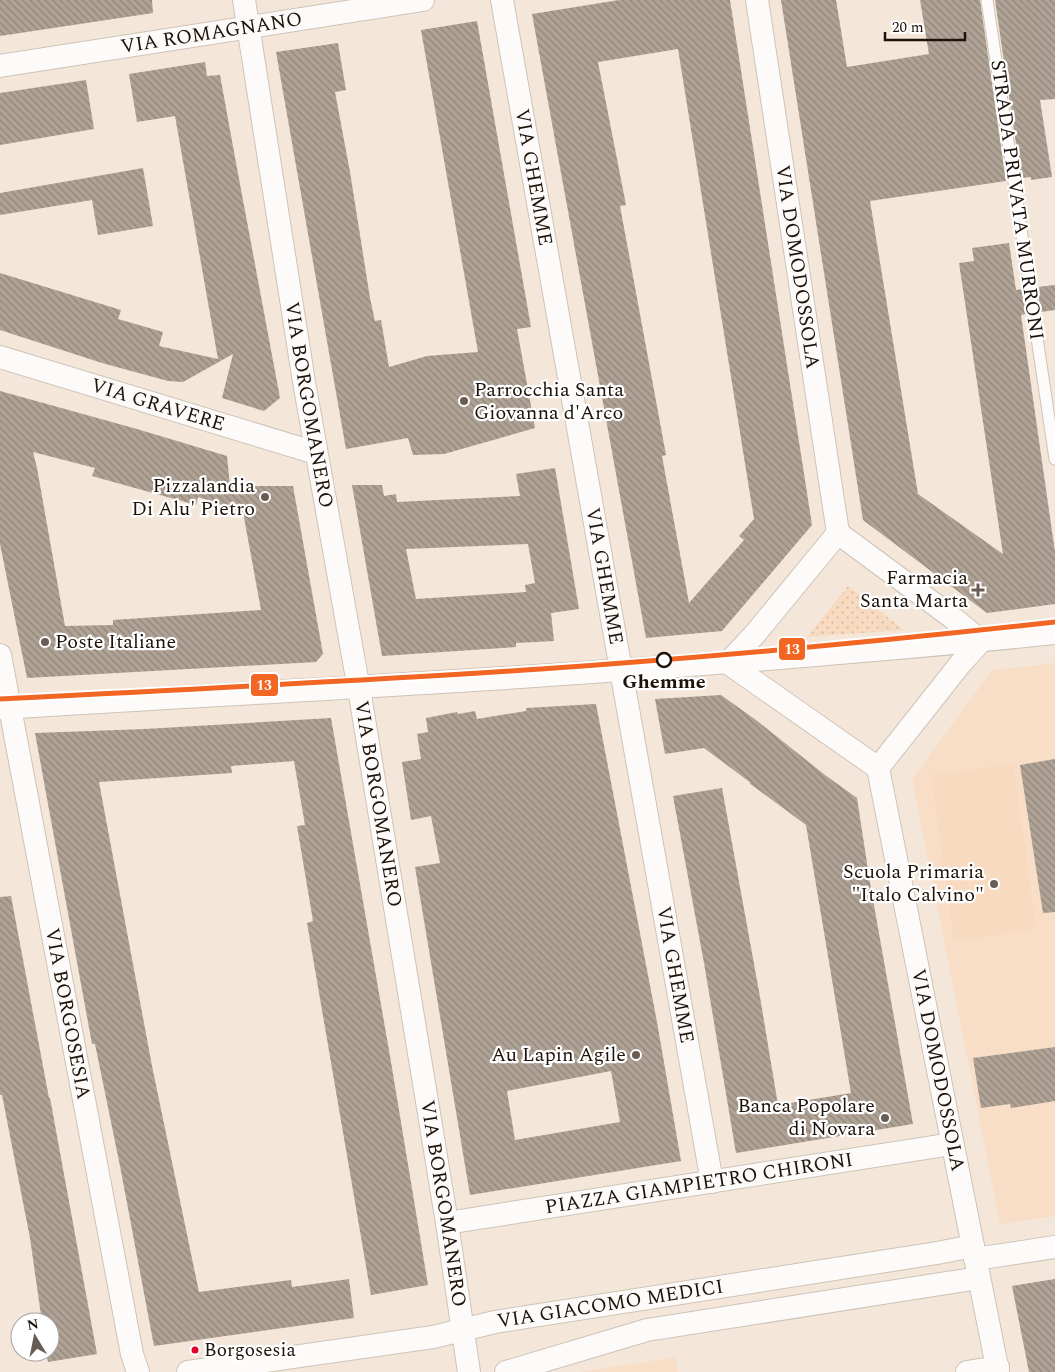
<svg xmlns="http://www.w3.org/2000/svg" width="1055" height="1372" font-family="Spectral,serif">
<style>
.built{fill:#f8dec7}
.park{fill:url(#park-dots)}
.pitch{fill:#f7dac0}
.building{fill:url(#building-back-hatch);fill-rule:evenodd}
.lines{fill:none;stroke-linecap:round;stroke-linejoin:round}
.lane-casing{stroke:#cec3b8;stroke-width:13}
.street-casing{stroke:#cec3b8;stroke-width:24}
.lane{stroke:#fdfbf9;stroke-width:11}
.street{stroke:#fdfbf9;stroke-width:22}
.tram-1-casing{stroke:#fff;stroke-width:9}
.tram-1{stroke:#f26522;stroke-width:5}
.poi-dot{fill:#695d53;stroke:#fff;stroke-width:2}
.stop-dot{fill:#fff;stroke:#1e130a;stroke-width:2.5}
.bus-dot{fill:#e4002b;stroke:#fff;stroke-width:2}
.labels{text-anchor:middle;dominant-baseline:central;stroke-width:4.5;stroke-linejoin:round;paint-order:stroke}
.bus-label{font-size:19px;fill:#1e130a;stroke:#fff;text-anchor:start}
.street-label{font-size:20px;fill:#1e130a;stroke:#fff}
.poi-label{font-size:20px;fill:#1e130a;stroke:#fff;text-anchor:end}
.stop-label{font-size:20px;font-weight:bold;fill:#1e130a;stroke:#fff}
.line-badge{stroke:#fff;stroke-width:2}
.badge-label{font-size:14px;text-anchor:middle;font-weight:bold;fill:#fff}
</style>
<defs>
<pattern id="park-dots" width="8" height="8" patternUnits="userSpaceOnUse" patternTransform="scale(1.25)"><rect width="8" height="8" fill="#f7dac0"/><path d="M2 2h.1M6 6h.1" fill="none" stroke="#d3baa4" stroke-width="1.8" stroke-linecap="round"/></pattern>
<pattern id="building-back-hatch" width="6" height="6" patternUnits="userSpaceOnUse" patternTransform="scale(1.25)"><rect width="6" height="6" fill="#b0a396"/><path d="M-1 5l2 2M0 0l6 6M5-1l2 2" fill="none" stroke="#8f8479"/></pattern>
</defs>
<rect width="100%" height="100%" fill="#f4e7da"/>
<g class="built">
<polygon points="1055,663 1055,1216 1000,1224 912,779 992,670"/>
<polygon points="676,1357 678,1372 580,1372"/>
</g>
<polygon class="park" points="848,586 904,630 807,637"/>
<polygon class="pitch" points="1013,764 1036,929 954,941 931,775"/>
<g class="building">
<polygon points="0,0 152,0 153,13 0,36"/>
<path d="M619 0H730L812 525 722 631 646 638 532 14ZM678 49 754 519 739 536 744 540 689 603 662 456 666 455 620 206 626 205 598 62Z"/>
<polygon points="781,0 836,0 847,67 929,54 920,0 980,0 1006,181 870,201 918,494 1003,554 959,263 974,261 972,248 1009,243 1016,290 1022,289 1026,314 1021,315 1055,552 1055,604 987,613 863,520"/>
<polygon points="995,0 1055,0 1055,99 1040,100 1052,177 1031,180 1031,177 1021,178"/>
<polygon points="477,21 531,327 517,329 535,428 444,454 413,455 408,438 346,449 276,52 338,43 346,90 335,92 350,172 370,298 375,321 381,320 389,367 427,356 478,352 421,30"/>
<polygon points="205,62 207,76 220,75 234,152 280,398 264,411 222,398 233,354 183,382 168,381 102,363 0,330 0,273 121,310 118,319 163,332 159,346 218,359 175,116 137,122 129,74"/>
<polygon points="86,80 94,129 0,145 0,93"/>
<polygon points="143,168 153,226 98,235 92,200 0,215 0,193"/>
<polygon points="1055,285 1055,310 1041,312 1037,287"/>
<path d="M0 391 137 429 227 456 230 486H293L323 654 316 662 27 678 0 544ZM33 452 95 468 92 476 196 505 198 497 243 512 261 610 113 620V625L65 626 37 468Z"/>
<path d="M555 468 579 609 551 613 554 641 516 643V647L382 656 352 485H382L384 496 396 494 397 502 520 496 516 474ZM528 544 535 583 525 585 526 592 416 599 406 549Z"/>
<polygon points="721,695 756,720 825,775 857,798 870,883 913,1124 736,1153 704,963 673,796 722,788 760,997 778,1105 851,1093 806,825 749,783 751,783 704,748 665,754 655,699"/>
<path d="M596 704 657 1022 681 1161 470 1195 415 867 440 863 431 816 411 820 402 762 421 759 417 734 428 732 426 718 457 712 458 714 475 711 477 719 526 711V708ZM611 1071 620 1122 515 1140 507 1091Z"/>
<polygon points="331,718 391,1062 428,1285 371,1295 307,923 313,921 297,826 305,825 294,761 231,766 232,773 99,782 152,1066 199,1292 291,1280 292,1287 349,1279 354,1318 154,1346 120,1166 95,1044 92,1044 35,733 145,729"/>
<polygon points="1055,759 1055,912 1043,913 1020,765"/>
<polygon points="11,896 49,1098 50,1098 97,1354 48,1362 46,1352 50,1352 50,1322 42,1322 30,1238 2,1095 0,1095 0,897"/>
<polygon points="1055,1047 1055,1101 1011,1108 1010,1104 981,1108 973,1058"/>
<polygon points="1055,1279 1055,1372 1029,1372 1012,1286"/>
</g>
<g class="lines">
<g class="lane-casing">
<polyline id="lane" points="987,0 1055,459"/>
</g>
<g class="street-casing">
<g id="street">
<path id="s1" d="M244 0 304 382 361 701 447 1223 469 1372"/>
<path id="s2" d="M502 0 712 1182"/>
<path id="s3" d="M757 0 838 533"/>
<path id="s4" d="M0 66 423 0"/>
<path id="s5" d="M0 357 316 453"/>
<polygon points="838,533 953,618 981,641 961,663 878,768 728,663 755,634"/>
<path id="s6" d="M0 655 132 1354 138 1372"/>
<path d="M0 708C276 691 552 678 827 654 903 648 979 641 1055 633"/>
<path id="s7" d="M878 768 998 1372"/>
<path id="s8" d="M447 1223 952 1144"/>
<polyline points="975,1259 1055,1247"/>
<path id="s9" d="M188 1372 433 1337 495 1322 937 1253 973 1246"/>
<polyline points="506,1372 647,1330 979,1278"/>
<polyline points="967,1372 998,1367"/>
</g>
</g>
<use href="#lane" class="lane"/>
<use href="#street" class="street"/>
<g class="tram-1-casing">
<path id="tram-1" d="M0 699C181 690 361 681 541 669 713 657 884 641 1055 622"/>
</g>
<use href="#tram-1" class="tram-1"/>
</g>
<g class="poi-dot">
<circle cx="464" cy="401" r="5"/>
<circle cx="265" cy="497" r="5"/>
<path d="M975.5 582.5h5v5h5v5h-5v5h-5v-5h-5v-5h5z"/>
<circle cx="45" cy="642" r="5"/>
<circle cx="994" cy="884" r="5"/>
<circle cx="636" cy="1055" r="5"/>
<circle cx="885" cy="1118" r="5"/>
</g>
<circle class="stop-dot" cx="664" cy="660" r="7"/>
<circle class="bus-dot" cx="195" cy="1350" r="4.5"/>
<g class="labels">
<g class="bus-label">
<text x="204" y="1350">Borgosesia</text>
</g>
<g class="street-label">
<text stroke="none"><textPath href="#s4" startOffset="214">VIA ROMAGNANO</textPath></text>
<text stroke="none"><textPath href="#s2" startOffset="180">VIA GHEMME</textPath></text>
<text transform="translate(1017 200) rotate(82)">STRADA PRIVATA MURRONI</text>
<text stroke="none"><textPath href="#s3" startOffset="270">VIA DOMODOSSOLA</textPath></text>
<text stroke="none"><textPath href="#s5" startOffset="165">VIA GRAVERE</textPath></text>
<text stroke="none"><textPath href="#s1" startOffset="410">VIA BORGOMANERO</textPath></text>
<text stroke="none"><textPath href="#s2" startOffset="585">VIA GHEMME</textPath></text>
<text stroke="none"><textPath href="#s1" startOffset="815">VIA BORGOMANERO</textPath></text>
<text stroke="none"><textPath href="#s2" startOffset="990">VIA GHEMME</textPath></text>
<text stroke="none"><textPath href="#s6" startOffset="365">VIA BORGOSESIA</textPath></text>
<text stroke="none"><textPath href="#s7" startOffset="308">VIA DOMODOSSOLA</textPath></text>
<text stroke="none"><textPath href="#s8" startOffset="255">PIAZZA GIAMPIETRO CHIRONI</textPath></text>
<text stroke="none"><textPath href="#s1" startOffset="1220">VIA BORGOMANERO</textPath></text>
<text stroke="none"><textPath href="#s9" startOffset="428">VIA GIACOMO MEDICI</textPath></text>
</g>
<g class="poi-label">
<text x="474" y="390" text-anchor="start">Parrocchia Santa<tspan x="474" dy="23">Giovanna d'Arco</tspan></text>
<text x="255" y="486">Pizzalandia<tspan x="255" dy="23">Di Alu' Pietro</tspan></text>
<text x="968" y="578">Farmacia<tspan x="968" dy="23">Santa Marta</tspan></text>
<text x="55" y="642" text-anchor="start">Poste Italiane</text>
<text x="984" y="872">Scuola Primaria<tspan x="984" dy="23">"Italo Calvino"</tspan></text>
<text x="626" y="1055">Au Lapin Agile</text>
<text x="875" y="1106">Banca Popolare<tspan x="875" dy="23">di Novara</tspan></text>
</g>
<g class="stop-label">
<text x="664" y="682">Ghemme</text>
</g>
</g>
<g class="line-badge">
<rect x="778" y="637" width="28" height="24" rx="5" fill="#f26522"/>
<rect x="250" y="673" width="29" height="24" rx="5" fill="#f26522"/>
</g>
<g class="badge-label">
<text x="792" y="654">13</text>
<text x="264" y="690">13</text>
</g>
<g transform="translate(35 1337) rotate(350)"><circle r="24" fill="#ffffff" stroke="#a5a19d"/>
<path d="M0-4L9 19L0 12L-9 19Z" fill="#695d53"/>
<text y="-8" font-size="14" font-weight="bold" text-anchor="middle" fill="#1e130a">N</text>
</g>
<path d="M885 32v8h80v-8" fill="none" stroke="#1e130a" stroke-width="2.5"/>
<text x="892" y="32" font-size="15" fill="#1e130a" stroke="#ffffff" stroke-width="4" paint-order="stroke">20 m</text>
</svg>
